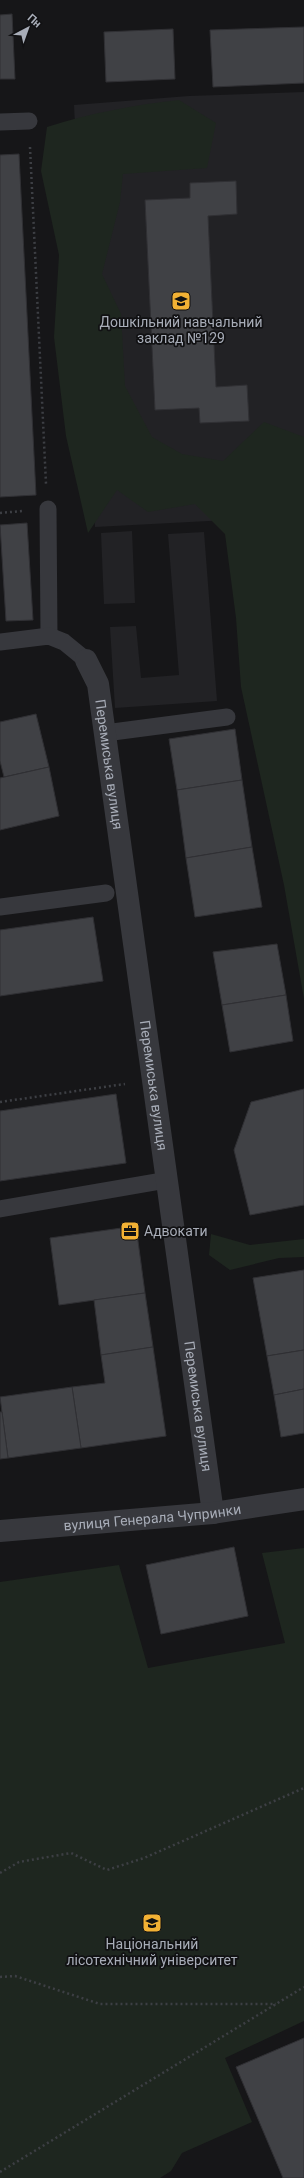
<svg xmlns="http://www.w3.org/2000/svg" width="304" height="2178" font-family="Roboto,sans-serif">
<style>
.built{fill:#222225}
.green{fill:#1e261f}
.building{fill:#404145;stroke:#303034}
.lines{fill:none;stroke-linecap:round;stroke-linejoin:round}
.path{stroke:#3d3f44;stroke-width:2.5;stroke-dasharray:2 3;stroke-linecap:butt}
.service{stroke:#37383d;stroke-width:17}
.minor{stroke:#37383d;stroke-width:22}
.labels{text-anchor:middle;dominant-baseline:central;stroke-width:3.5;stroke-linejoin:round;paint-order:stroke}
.poi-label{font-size:14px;fill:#a8adb8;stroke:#111113}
.street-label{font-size:14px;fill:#a8adb8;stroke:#111113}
</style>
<rect width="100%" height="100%" fill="#161618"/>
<g class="built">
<polygon points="304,92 304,516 95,527 74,105 189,96"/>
<polygon points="132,531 135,603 104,604 101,533"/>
<polygon points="204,532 217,701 115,708 110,627 136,626 141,678 179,675 168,534"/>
</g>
<g class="green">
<path d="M179 100 216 123 207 168 123 174 120 202 102 274 121 314 125 386 152 437 182 454 223 461 264 422 304 437V999L284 885 241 687 236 618 225 534 195 504 148 512 117 490 88 533 66 436 54 337 59 255 41 171 47 127C91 113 134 105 179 100Z"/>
<polygon points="211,1234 250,1245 304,1239 304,1257 279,1258 230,1270 209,1255"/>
<polygon points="304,1548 304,2021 225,2058 252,2122 182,2153 171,2171 160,2178 0,2178 0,1582 119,1565 148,1668 285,1643 262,1553"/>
</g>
<g class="building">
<polygon points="12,14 15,79 0,79 0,15"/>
<polygon points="304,27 304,83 213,87 210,30"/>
<polygon points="173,29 175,79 106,82 104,32"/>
<polygon points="19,154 36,495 0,497 0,155"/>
<polygon points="236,181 237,214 208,216 216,387 247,385 249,421 200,423 199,408 155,410 145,200 190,198 190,183"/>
<polygon points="27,523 33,620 6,621 0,525"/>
<polygon points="36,714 49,767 4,777 0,761 0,722"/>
<polygon points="235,729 242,780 177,790 169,739"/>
<polygon points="49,767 59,816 0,830 0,778"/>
<polygon points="242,780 252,847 186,858 177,790"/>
<polygon points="252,847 262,907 195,917 186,858"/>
<polygon points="93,917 103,981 0,996 0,930"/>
<polygon points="277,944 286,995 222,1005 213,952"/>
<polygon points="286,995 293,1041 230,1052 222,1005"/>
<polygon points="304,1089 304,1205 250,1215 234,1150 251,1102"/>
<polygon points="116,1094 126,1163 0,1181 0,1111"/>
<polygon points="136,1226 145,1293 59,1305 50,1238"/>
<polygon points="304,1270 304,1350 267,1356 253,1278"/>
<polygon points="145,1293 153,1347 101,1355 94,1300"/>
<polygon points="153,1347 166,1436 81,1448 72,1387 105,1383 101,1355"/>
<polygon points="304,1350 304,1389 274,1395 267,1356"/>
<polygon points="72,1387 81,1448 8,1458 0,1397"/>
<polygon points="304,1389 304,1433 281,1437 274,1395"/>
<polygon points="0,1412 2,1412 8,1458 0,1459"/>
<polygon points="234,1547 248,1616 161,1634 146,1565"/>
<polygon points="304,2038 304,2178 283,2178 236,2067"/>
</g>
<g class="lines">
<g class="path">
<polyline points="30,147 46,484"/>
<polyline points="0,513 22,511"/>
<polyline points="0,1102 125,1084"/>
<polyline points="0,1873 19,1862 71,1853 107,1870 144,1858 304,1788"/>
<polyline points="0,1977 15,1976 100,2004 276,2004"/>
<polyline points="0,2172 304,1987"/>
</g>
<g class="service">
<polyline points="0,122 29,121"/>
<polyline points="48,509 49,636"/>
<polyline points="0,642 49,636 64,642 86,660"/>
<polyline points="105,733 227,717"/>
<polyline points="0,907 106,893"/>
<polyline points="0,1209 167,1180"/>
</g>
<g class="minor">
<path id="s1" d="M86 660 98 684 213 1513"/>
<path id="s2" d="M0 1531 213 1513 304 1499"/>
</g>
</g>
<defs>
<g id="school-square" transform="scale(1)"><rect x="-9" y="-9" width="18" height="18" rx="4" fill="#f2b134" stroke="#111113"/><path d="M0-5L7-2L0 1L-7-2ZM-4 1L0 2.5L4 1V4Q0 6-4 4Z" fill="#111"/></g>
<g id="office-square" transform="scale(1)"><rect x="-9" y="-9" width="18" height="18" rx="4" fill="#f2b134" stroke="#111113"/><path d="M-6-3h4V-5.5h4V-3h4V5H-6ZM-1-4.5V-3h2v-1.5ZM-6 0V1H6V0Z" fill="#111"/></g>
<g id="university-square" transform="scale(1)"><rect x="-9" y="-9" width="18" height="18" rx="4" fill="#f2b134" stroke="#111113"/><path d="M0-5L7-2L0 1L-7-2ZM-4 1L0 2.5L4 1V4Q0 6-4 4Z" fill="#111"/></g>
</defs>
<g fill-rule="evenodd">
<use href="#school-square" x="181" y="301"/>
<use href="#office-square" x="130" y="1231"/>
<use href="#university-square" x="152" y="1923"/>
</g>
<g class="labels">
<g class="poi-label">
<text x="181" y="322">Дошкільний навчальний<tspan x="181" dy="16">заклад №129</tspan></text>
<text x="144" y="1231" text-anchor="start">Адвокати</text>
<text x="152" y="1944">Національний<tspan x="152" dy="16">лісотехнічний університет</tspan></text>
</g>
<g class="street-label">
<text stroke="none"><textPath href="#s1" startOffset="108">Перемиська вулиця</textPath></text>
<text stroke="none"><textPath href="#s1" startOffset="432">Перемиська вулиця</textPath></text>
<text stroke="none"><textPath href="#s1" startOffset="756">Перемиська вулиця</textPath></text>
<text stroke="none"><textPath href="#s2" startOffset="153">вулиця Генерала Чупринки</textPath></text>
</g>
</g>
<g transform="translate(28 28) rotate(41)" stroke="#111113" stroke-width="3" paint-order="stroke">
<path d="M0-3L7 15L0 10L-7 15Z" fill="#a8adb8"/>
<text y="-6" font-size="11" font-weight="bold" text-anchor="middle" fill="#a8adb8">Пн</text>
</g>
</svg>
